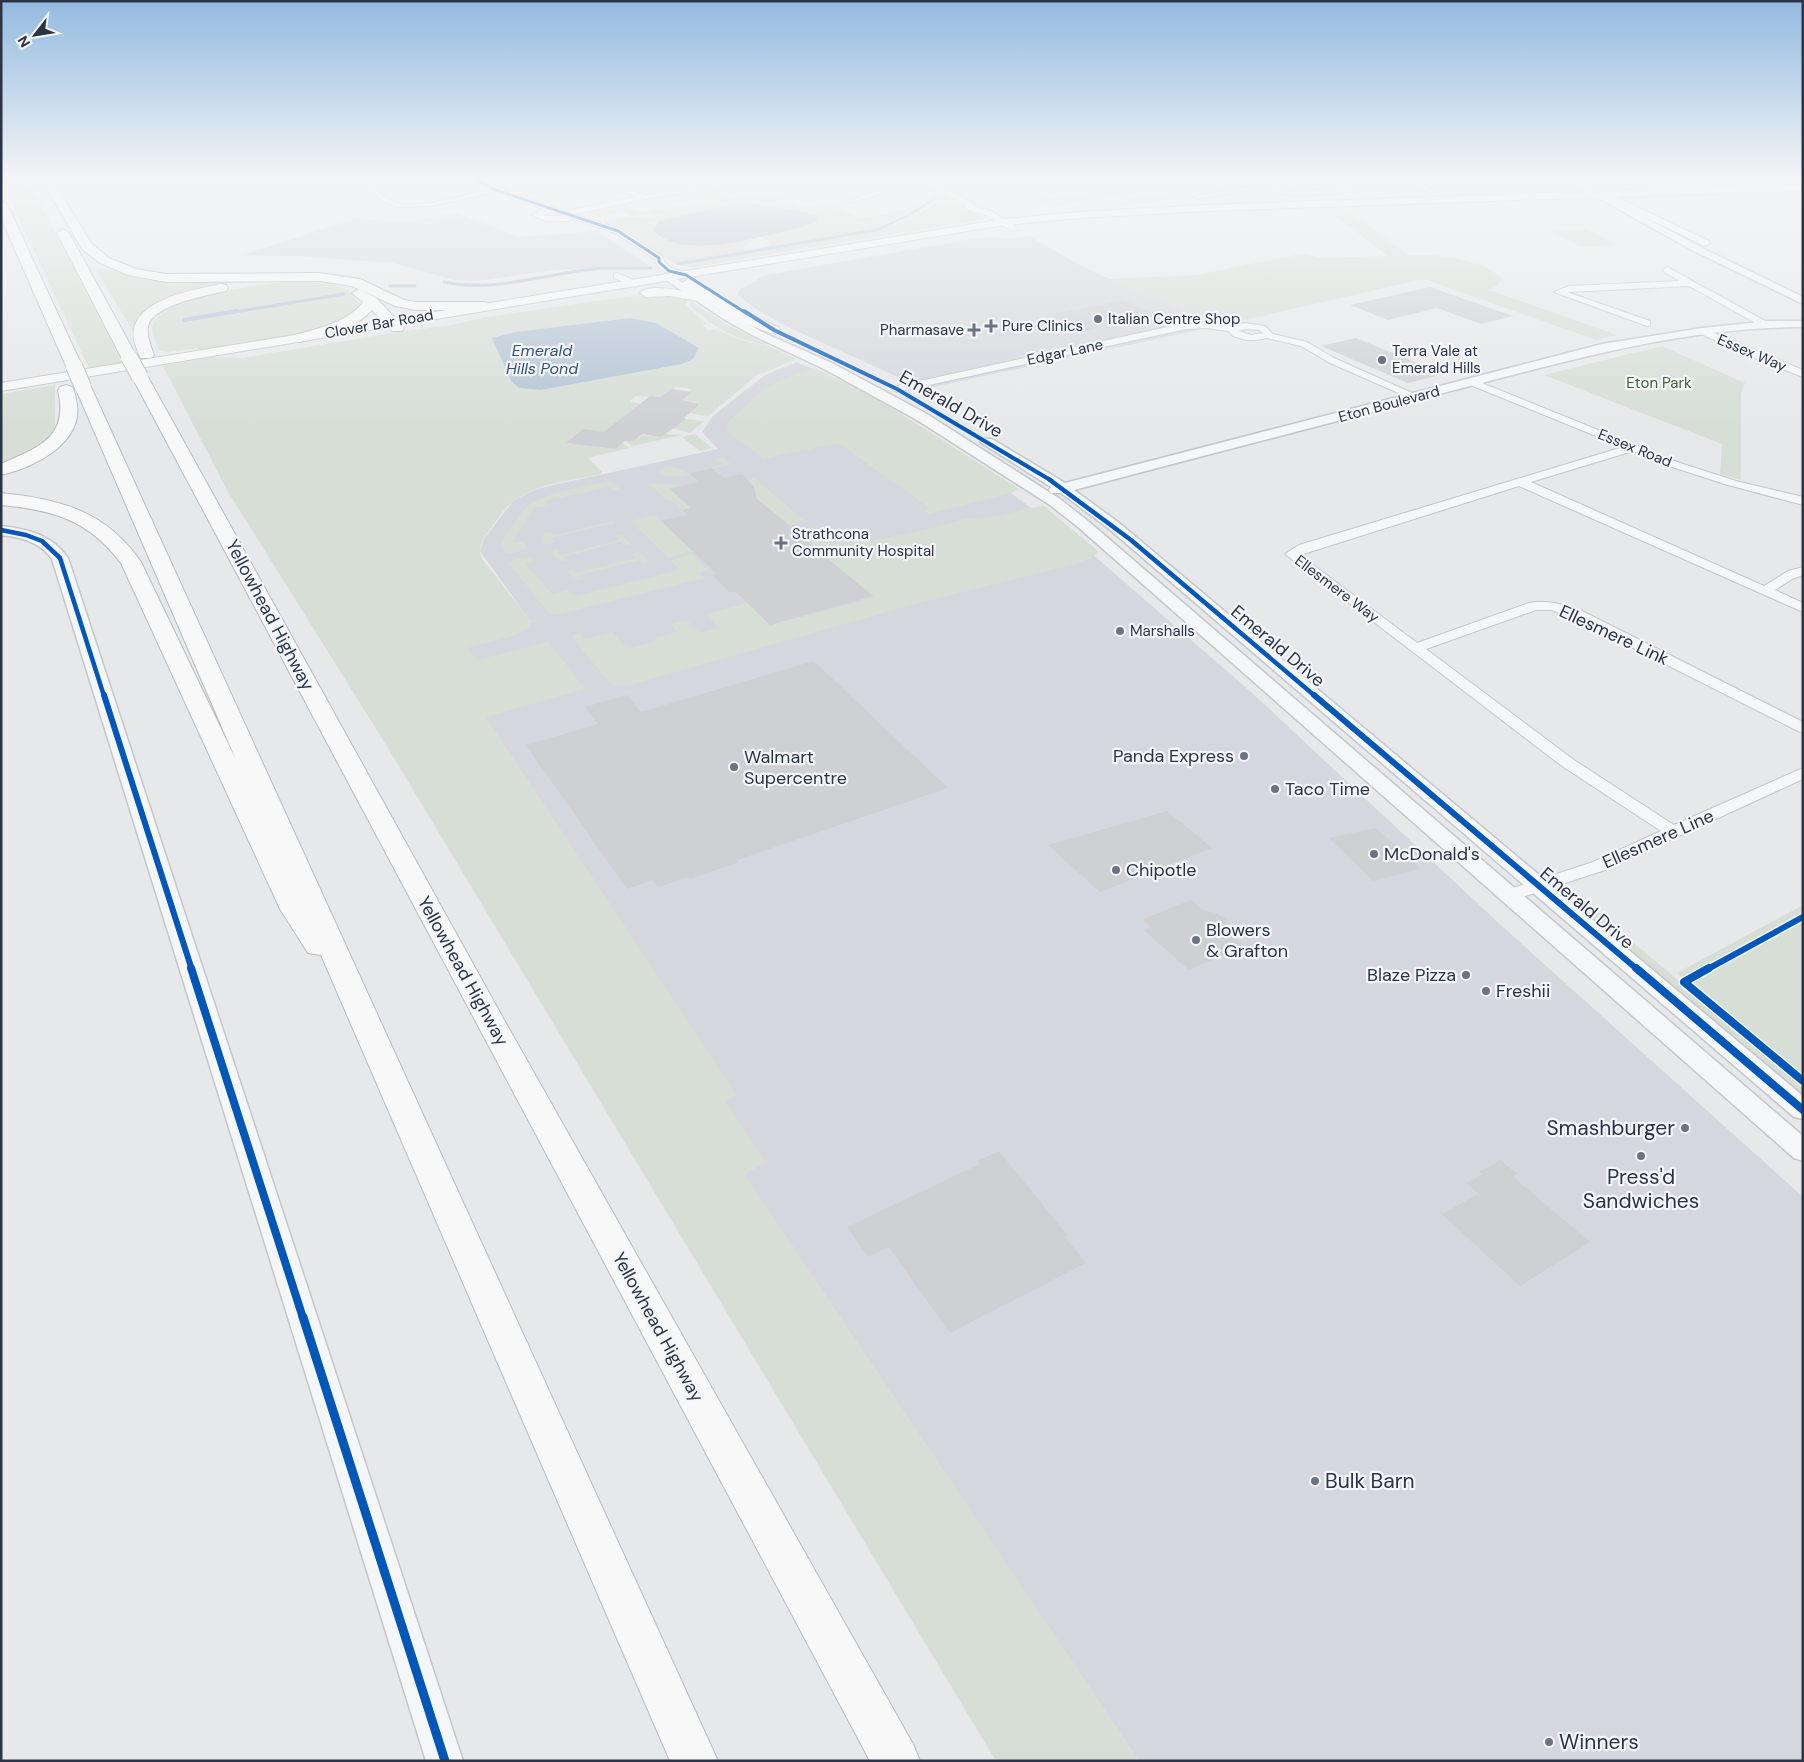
<svg xmlns="http://www.w3.org/2000/svg" width="1804" height="1762" font-family="'DM Sans',sans-serif">
<style>
.built{fill:#d4d7dd}
.green{fill:#d6ded6;fill-rule:evenodd}
.water{fill:#b4c4d5}
.lines{fill:none;stroke-linecap:round;stroke-linejoin:round}
.stream-far1{stroke:#b4c4d5;stroke-width:3}
.stream{stroke:#b4c4d5;stroke-width:4}
.building{fill:#ced0d3}
.minor-casing{stroke:#c4c6c8;stroke-width:2}
.tertiary-casing{stroke:#c4c6c8;stroke-width:3}
.secondary-casing{stroke:#c4c6c8;stroke-width:2}
.motorway-casing{stroke:#b8bbbf;stroke-width:2}
.minor{fill:#f5f6f7;fill-rule:evenodd}
.tertiary{fill:#f5f6f7;fill-rule:evenodd}
.secondary{fill:#f8f8f8;fill-rule:evenodd}
.motorway{fill:#f8f8f8;fill-rule:evenodd}
.motorway-bridge-casing{stroke:#b8bbbf;stroke-width:18;stroke-linecap:butt}
.motorway-bridge{stroke:#f8f8f8;stroke-width:16}
.cycleway-far5-casing{stroke:#f4f6f9;stroke-width:4.5}
.cycleway-far4-casing{stroke:#f4f6f9;stroke-width:5.5}
.cycleway-far3-casing{stroke:#f4f6f9;stroke-width:7}
.cycleway-far2-casing{stroke:#f4f6f9;stroke-width:9}
.cycleway-far1-casing{stroke:#f4f6f9;stroke-width:11}
.cycleway-casing{stroke:#f4f6f9;stroke-width:12}
.cycleway-far5{stroke:#0057b8;stroke-width:3}
.cycleway-far4{stroke:#0057b8;stroke-width:4}
.cycleway-far3{stroke:#0057b8;stroke-width:4.5}
.cycleway-far2{stroke:#0057b8;stroke-width:6}
.cycleway-far1{stroke:#0057b8;stroke-width:8}
.cycleway{stroke:#0057b8;stroke-width:9}
.poi-dot{fill:#6c737f;stroke:#f4f6f9;stroke-width:2}
.labels{text-anchor:middle;dominant-baseline:central;stroke-width:4.5;stroke-linejoin:round;paint-order:stroke}
.far-poi-label{font-size:15px;fill:#2b3445;stroke:#f4f6f9;text-anchor:start}
.far-street-label{font-size:15px;fill:#2b3445;stroke:#f4f6f9}
.far-park-label{font-size:15px;fill:#3f6138;stroke:#f4f6f9}
.far-water-label{font-size:16px;font-style:italic;fill:#34527a;stroke:#f4f6f9}
.street-label{font-size:18px;fill:#2b3445;stroke:#f4f6f9}
.poi-label{font-size:18px;fill:#2b3445;stroke:#f4f6f9;text-anchor:start}
.near-poi-label{font-size:21px;fill:#2b3445;stroke:#f4f6f9;text-anchor:start}
</style>
<rect width="100%" height="100%" fill="#e6e8ea"/>
<g class="built">
<polygon points="456,213 520,237 597,231 648,265 556,270 475,281 454,280 393,263 297,256 243,255 354,219 405,222"/>
<polygon points="1029,236 1076,263 1109,279 1206,321 1231,323 924,389 788,327 753,307 738,295 740,289 766,275 966,240 994,237 1012,239"/>
<polygon points="797,362 851,385 1008,491 1084,547 1251,692 1504,928 1803,1197 1803,1761 1139,1761 734,1160 438,654 524,631 531,622 480,551 484,539 514,500 536,489 718,449 702,432 713,416 765,375"/>
</g>
<g class="green">
<polygon points="1,180 28,180 123,365 90,370"/>
<polygon points="1058,180 1207,180 1182,184 1177,183 1177,184 1049,207 1032,200 1055,198 1095,191 1098,187 1077,186"/>
<path d="M915 185 923 186 938 192 985 219 694 267C662 265 632 235 603 222L629 217 646 219 657 215 647 213 632 216 623 212 598 217 587 212 624 205 643 212 768 192 800 207 827 203 862 219 905 210 935 193ZM929 197 938 198C928 210 894 231 878 227L907 214ZM748 203 786 208 808 225 761 237 773 242 767 248 770 249 752 253 744 250V247L755 238C725 245 695 246 666 239L660 221Z"/>
<polygon points="1168,193 1184,197 1122,206 1111,207 1102,203"/>
<polygon points="1354,215 1408,255 1432,255 1459,259 1486,267 1502,278 1497,286 1489,290 1617,335 1596,340 1424,279 1231,323 1206,321 1109,279 1197,275 1305,253 1318,258 1388,256 1336,216"/>
<polygon points="1587,229 1616,245 1580,247 1552,230"/>
<polygon points="101,269 145,278 240,281 216,286 140,317 136,323 135,331 133,331 96,270"/>
<path d="M288 282C307 283 335 281 351 293 354 295 357 300 359 303 357 306 356 311 353 313 333 334 231 346 199 351L197 348 168 352 159 350C157 343 150 332 153 325 163 294 260 285 288 282Z"/>
<path d="M660 293 688 300 685 305 707 324 703 325 708 330H716L751 343 769 346 796 359 756 376 708 416 668 410 694 409 700 405 695 404 696 402 682 400 692 392H689L691 389 677 387 661 397 636 396 630 401 639 404 606 433 567 443 614 449 623 443 629 448 588 458 602 472 601 474C572 481 533 483 510 504 502 511 497 520 491 528 483 539 477 546 482 559L529 619C530 623 531 624 529 627 523 637 479 643 468 648L477 660 546 642 550 643 585 689 486 717 737 1095 725 1101 766 1162 745 1175 1139 1761H996L388 748 227 490 163 366 214 357 242 358 392 333 452 325 481 318 588 302ZM630 318 656 323 699 348 693 359 682 364 541 390 519 388 511 381 492 338 515 332Z"/>
<path d="M691 302 727 324 767 345C744 342 720 332 704 317 699 312 693 311 689 305Z"/>
<polygon points="1662,346 1745,383 1741,393 1741,480 1720,474 1722,444 1544,375"/>
<path d="M815 368 879 400 1019 489 1009 494 929 514 922 511 929 508 889 479 881 481 879 480 886 477 838 443 764 459 728 432 727 427 729 421C759 392 774 379 815 368Z"/>
<polygon points="55,385 55,431 35,449 1,465 1,394"/>
<polygon points="685,419 704,421 690,433 671,428"/>
<polygon points="664,434 682,435 632,446 626,441 634,441 642,435 661,437"/>
<polygon points="695,434 712,448 700,451 682,437"/>
<path d="M723 457 731 464C717 469 669 483 658 473 666 463 678 466 686 473L722 465 716 459Z"/>
<polygon points="754,478 806,522 788,526 756,499 754,487 748,480"/>
<polygon points="609,481 612,482 620,489 614,490 610,487 545,501 548,506 547,507 536,507 512,542 524,543 528,549 508,554 502,549 502,540 525,508 531,503 555,493"/>
<polygon points="653,483 677,485 679,486 670,489 691,508 682,510 673,501 666,500 649,484"/>
<path d="M1044 506 1099 552 1092 558 1075 564 908 606 630 685 616 686 611 684 572 638 573 635 580 633 585 639 612 632 628 649 656 641 654 638 677 632 671 624 687 620 700 633 719 628 706 614 747 603 770 625 862 601 874 597 807 542 813 540 803 531 813 528C847 557 927 528 965 519 975 517 986 518 996 516 1012 513 1027 507 1044 506Z"/>
<polygon points="655,515 692,551 668,558 630,521"/>
<polygon points="613,521 615,523 552,538 555,542 543,545 541,541 545,533 551,532 555,535"/>
<polygon points="618,535 623,535 631,545 625,546 621,542 563,557 566,561 558,561 551,553 556,550 561,555 619,540 616,536"/>
<polygon points="636,552 640,552 649,562 643,564 639,560 579,575 582,579 574,580 567,571 572,568 577,573 636,558 633,554"/>
<path d="M691 554 708 570 700 573 705 578 557 615 548 612 509 564C513 558 526 556 533 558L535 561 526 564 552 594 568 590 575 596 679 570 670 560Z"/>
<polygon points="1580,902 1589,906 1803,1084 1803,1097 1577,906"/>
<polygon points="1803,905 1803,1079 1677,973"/>
</g>
<g class="water">
<path d="M737 203C763 202 790 209 816 215L818 220C807 228 791 229 778 233 747 240 696 254 665 239 661 237 657 233 653 230L659 221Z"/>
<polygon points="630,318 656,323 699,348 693,359 682,364 541,390 519,388 511,381 492,338 515,332"/>
</g>
<g class="lines">
<g class="stream-far1">
<polyline points="953,185 963,180"/>
<polyline points="678,264 876,230 909,215 936,198"/>
<path d="M444 282C494 293 544 274 593 269 612 267 632 269 651 268"/>
<polyline points="390,286 415,286"/>
<polyline points="229,313 344,294"/>
</g>
<polyline class="stream" points="184,320 237,311"/>
</g>
<g class="building">
<polygon points="1430,287 1513,316 1481,324 1437,308 1388,320 1350,305"/>
<polygon points="1123,300 1156,315 1083,331 1051,315"/>
<polygon points="1356,338 1444,374 1408,383 1321,346"/>
<polygon points="671,389 692,392 682,400 700,404 684,418 686,419 661,437 642,434 634,441 625,441 615,449 566,443 583,429 604,432 650,396 661,397"/>
<polygon points="712,468 723,478 742,474 754,487 757,499 790,526 794,525 814,540 808,542 873,596 770,625 735,591 730,593 712,575 717,574 661,521 687,515 682,510 691,508 670,489 699,482 690,473"/>
<polygon points="814,661 948,788 737,860 739,862 690,879 688,877 658,887 653,880 627,889 526,745 598,724 585,707 627,695 641,712"/>
<polygon points="1167,811 1212,848 1100,892 1048,845"/>
<polygon points="1376,828 1421,869 1373,881 1329,838"/>
<polygon points="1191,900 1202,910 1216,913 1226,919 1229,924 1230,934 1244,946 1189,970 1144,930 1151,927 1143,919"/>
<polygon points="999,1151 1068,1236 1065,1237 1086,1263 950,1333 889,1247 868,1257 847,1227 980,1164 978,1161"/>
<polygon points="1500,1160 1517,1174 1513,1177 1590,1242 1520,1286 1442,1214 1478,1194 1466,1183 1483,1174 1479,1172"/>
</g>
<g class="lines">
<g class="minor-casing">
<g id="minor">
<path d="M357 180H365C375 187 385 199 397 203 421 210 464 195 489 189L471 180H480L499 188 566 211 636 197 590 180H599L645 195 745 180H761L757 182 645 199 574 214 621 229 662 256C666 269 677 270 689 273V277L686 278C674 275 657 273 655 259L615 233 572 218 569 221H546L532 215 544 209 496 192 430 206 396 207 380 199ZM552 211 568 217 543 215Z"/>
<path d="M912 180C933 180 955 193 973 203V206L991 211 1019 229 1012 231 985 215 965 209V205L949 196 917 183 853 202 849 200Z"/>
<polygon points="1323,180 1333,180 1355,188 1350,192 1293,196 1261,188 1197,199 1193,197 1261,184 1293,192 1344,188"/>
<polygon points="1396,180 1406,180 1431,189 1424,191"/>
<polygon points="1667,267 1767,322 1769,324 1767,326 1761,326 1689,286 1567,292 1650,321 1650,325 1647,326 1554,292 1569,286 1680,281 1664,272 1663,270"/>
<polygon points="617,273 638,282 639,284 635,287 614,278 614,274"/>
<path d="M1206 322 1233 326 1245 323 1265 326 1273 334 1307 342 1334 358 1421 397 1416 400 1412 399 1328 362 1301 346 1267 338 1256 340H1246L1233 336 1228 331 1206 328 1186 329 897 392 892 389 897 386 1186 323ZM1245 329 1259 330 1263 333 1251 335 1239 331Z"/>
<polygon points="1702,328 1803,370 1803,377 1742,353 1699,333 1699,329"/>
<path d="M1472 379 1680 463 1736 481 1803 497V505L1728 485 1672 467 1633 451 1531 482 1764 586 1788 571 1803 567V575L1792 579 1775 590 1803 603V612L1519 486 1300 555 1417 643 1529 603C1547 599 1565 605 1582 611L1803 722V733L1798 731 1572 617 1551 610H1536L1426 649 1574 760 1674 825 1803 768V779L1605 870 1510 901 1504 899 1501 895 1504 891 1593 862 1661 831 1562 766 1285 554 1299 545 1623 447 1468 384 1467 382Z"/>
</g>
</g>
<g class="tertiary-casing">
<g id="tertiary">
<polygon points="1566,180 1576,180 1698,246 1803,297 1803,304 1692,250"/>
<polygon points="670,275 760,331 832,363 927,414 1060,499 1088,521 1803,1136 1803,1161 1794,1158 1078,527 1050,505 917,420 824,369 752,335 722,318 666,280 665,278 666,276"/>
<path d="M1769 321H1803V327C1681 327 1564 362 1447 392 1323 425 1199 457 1074 490L1118 522 1803 1096V1119L1794 1117 1108 528 1061 493H1051L1049 490 1051 487 980 442 982 439H992L1065 483 1602 344 1702 328Z"/>
<path d="M1 526C28 529 52 535 68 558L463 1761H426L52 559C40 542 21 537 1 535Z"/>
</g>
</g>
<g class="secondary-casing">
<g id="secondary">
<polygon points="1803,184 1803,190 1616,197 1709,241 1710,243 1705,246 1603,197 1207,211 1079,218 1004,225 1,391 1,383 1004,219 1079,212 1207,205"/>
<path d="M688 279 734 307 778 327 780 330 778 333C764 336 717 307 704 299L699 301 669 296 646 297 640 293C649 283 682 291 695 293L682 283Z"/>
</g>
</g>
<g class="motorway-casing">
<g id="motorway">
<polygon points="42,180 52,180 92,244 109,258 136,269 166,274 319,273 360,279 404,300 416,302 484,302 489,303 491,306 489,309 484,310 416,310 395,306 352,286 319,281 166,282 128,275 100,263 82,249"/>
<polygon points="1,201 7,204 82,366 79,369 69,369 66,366 1,218"/>
<polygon points="63,229 69,233 137,357 134,360 124,360 121,357 57,233"/>
<path d="M221 284 226 285 228 288 226 291C208 295 150 305 148 328 147 337 151 347 154 355L151 358H141C138 354 137 349 135 344 123 301 192 290 221 284Z"/>
<path d="M359 289 376 298 402 325 404 328 402 331H392L372 310C354 330 325 336 300 342L295 341 293 338 295 335C319 328 347 323 363 302L352 293Z"/>
<polygon points="140,372 146,374 148,377 503,1018 913,1744 920,1761 870,1761 132,377 134,374"/>
<path d="M83 382 89 384 91 387 718 1761H670L321 955 308 953 280 909 121 563C88 520 54 510 1 505V493C60 499 106 511 141 562L237 762 75 387 77 384Z"/>
<path d="M66 385 72 387C75 392 76 399 77 405 82 444 33 468 1 475V464C39 447 69 438 58 390L60 387Z"/>
</g>
</g>
<use href="#minor" class="minor"/>
<use href="#tertiary" class="tertiary"/>
<use href="#secondary" class="secondary"/>
<use href="#motorway" class="motorway"/>
<g class="motorway-bridge-casing">
<g id="motorway-bridge">
<polyline points="129,357 140,377"/>
<polyline points="74,366 83,387"/>
</g>
</g>
<use href="#motorway-bridge" class="motorway-bridge"/>
<g class="cycleway-far5-casing">
<polyline id="cycleway-far5" points="475,180 496,190 618,231 659,258 659,262 669,271 686,275 746,313"/>
</g>
<g class="cycleway-far4-casing">
<polyline id="cycleway-far4" points="744,311 774,330 897,389 1052,481"/>
</g>
<g class="cycleway-far3-casing">
<g id="cycleway-far3">
<polyline points="1050,480 1131,540 1315,696"/>
<polyline points="1,530 26,535 42,541 60,558 104,696"/>
</g>
</g>
<g class="cycleway-far2-casing">
<g id="cycleway-far2">
<polyline points="104,695 192,970"/>
<polyline points="1314,695 1638,970"/>
<polyline points="1706,970 1803,917"/>
</g>
</g>
<g class="cycleway-far1-casing">
<g id="cycleway-far1">
<polyline points="191,968 303,1318"/>
<polyline points="1636,968 1803,1110"/>
<polyline points="1709,968 1684,982 1803,1081"/>
</g>
</g>
<g class="cycleway-casing">
<polyline id="cycleway" points="303,1317 445,1761"/>
</g>
<use href="#cycleway-far5" class="cycleway-far5"/>
<use href="#cycleway-far4" class="cycleway-far4"/>
<use href="#cycleway-far3" class="cycleway-far3"/>
<use href="#cycleway-far2" class="cycleway-far2"/>
<use href="#cycleway-far1" class="cycleway-far1"/>
<use href="#cycleway" class="cycleway"/>
</g>
<linearGradient id="sky" x2="0" y2="1"><stop stop-color="#93bae0"/><stop offset="0.42" stop-color="#f4f5f6"/><stop offset="1" stop-color="#f4f5f6" stop-opacity="0"/></linearGradient>
<rect width="1804" height="426" fill="url(#sky)"/>
<g class="poi-dot">
<circle cx="1098" cy="319" r="5"/>
<path d="M988.5 318.5h5v5h5v5h-5v5h-5v-5h-5v-5h5z"/>
<path d="M971.5 322.5h5v5h5v5h-5v5h-5v-5h-5v-5h5z"/>
<circle cx="1382" cy="360" r="5"/>
<path d="M778.5 535.5h5v5h5v5h-5v5h-5v-5h-5v-5h5z"/>
<circle cx="1120" cy="631" r="5"/>
<circle cx="1244" cy="756" r="5"/>
<circle cx="734" cy="767" r="5"/>
<circle cx="1275" cy="789" r="5"/>
<circle cx="1374" cy="854" r="5"/>
<circle cx="1116" cy="870" r="5"/>
<circle cx="1196" cy="940" r="5"/>
<circle cx="1466" cy="975" r="5"/>
<circle cx="1486" cy="991" r="5"/>
<circle cx="1685" cy="1128" r="5"/>
<circle cx="1641" cy="1156" r="5"/>
<circle cx="1315" cy="1481" r="5"/>
<circle cx="1549" cy="1742" r="5"/>
</g>
<g class="labels">
<g class="far-poi-label">
<text x="1108" y="319">Italian Centre Shop</text>
<text x="1002" y="326">Pure Clinics</text>
<text x="964" y="330" text-anchor="end">Pharmasave</text>
<text x="1392" y="351">Terra Vale at<tspan x="1392" dy="17">Emerald Hills</tspan></text>
<text x="792" y="534">Strathcona<tspan x="792" dy="17">Community Hospital</tspan></text>
<text x="1130" y="631">Marshalls</text>
</g>
<g class="far-street-label">
<text transform="translate(379 324) rotate(-10)">Clover Bar Road</text>
<text transform="translate(1065 352) rotate(-12)">Edgar Lane</text>
<text transform="translate(1752 353) rotate(23)">Essex Way</text>
<text transform="translate(1389 404) rotate(-15)">Eton Boulevard</text>
<text transform="translate(1635 448) rotate(22)">Essex Road</text>
<text transform="translate(1337 589) rotate(37)">Ellesmere Way</text>
</g>
<g class="far-park-label">
<text x="1659" y="383">Eton Park</text>
</g>
<g class="far-water-label">
<text x="542" y="350">Emerald<tspan x="542" dy="18">Hills Pond</tspan></text>
</g>
<g class="street-label">
<text transform="translate(951 404) rotate(30)">Emerald Drive</text>
<text transform="translate(270 615) rotate(62)">Yellowhead Highway</text>
<text transform="translate(1614 635) rotate(25)">Ellesmere Link</text>
<text transform="translate(1278 646) rotate(40)">Emerald Drive</text>
<text transform="translate(1658 839) rotate(-24)">Ellesmere Line</text>
<text transform="translate(1587 908) rotate(40)">Emerald Drive</text>
<text transform="translate(463 971) rotate(61)">Yellowhead Highway</text>
<text transform="translate(658 1327) rotate(61)">Yellowhead Highway</text>
</g>
<g class="poi-label">
<text x="1234" y="756" text-anchor="end">Panda Express</text>
<text x="744" y="757">Walmart<tspan x="744" dy="21">Supercentre</tspan></text>
<text x="1285" y="789">Taco Time</text>
<text x="1384" y="854">McDonald's</text>
<text x="1126" y="870">Chipotle</text>
<text x="1206" y="930">Blowers<tspan x="1206" dy="21">&amp; Grafton</tspan></text>
<text x="1456" y="975" text-anchor="end">Blaze Pizza</text>
<text x="1496" y="991">Freshii</text>
</g>
<g class="near-poi-label">
<text x="1675" y="1128" text-anchor="end">Smashburger</text>
<text x="1641" y="1177" text-anchor="middle">Press'd<tspan x="1641" dy="24">Sandwiches</tspan></text>
<text x="1325" y="1481">Bulk Barn</text>
<text x="1559" y="1742">Winners</text>
</g>
</g>
<rect width="1804" height="1762" fill="none" stroke="#2b3445" stroke-width="5"/>
<g transform="translate(35 35) rotate(239)" stroke="#f4f6f9" stroke-width="4" paint-order="stroke">
<path d="M0-4L9 19L0 12L-9 19Z" fill="#2b3445"/>
<text y="-8" font-size="14" font-weight="bold" text-anchor="middle" fill="#2b3445">N</text>
</g>
</svg>
